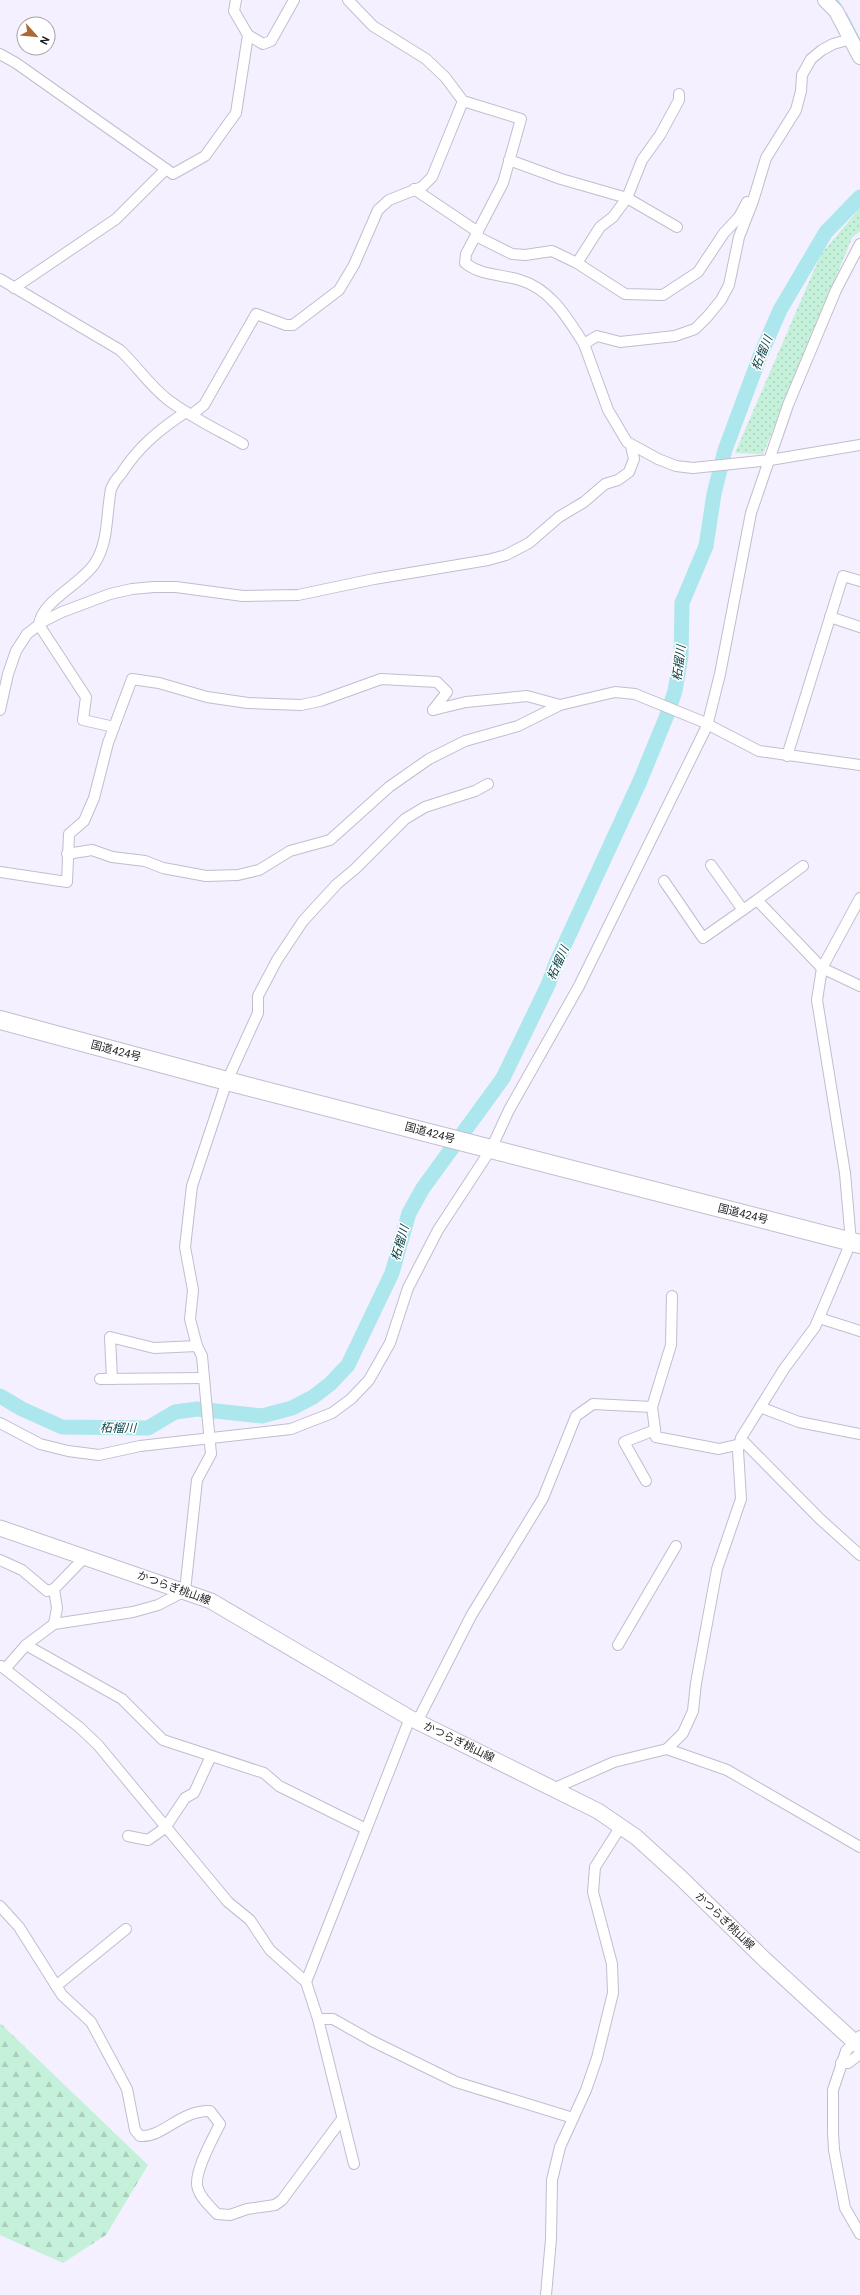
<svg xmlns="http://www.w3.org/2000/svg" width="860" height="2295" font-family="Roboto,'Noto Sans JP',sans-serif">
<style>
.green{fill:url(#green-dots)}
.forest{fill:url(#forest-firs)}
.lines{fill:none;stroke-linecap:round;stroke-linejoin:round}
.stream{stroke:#ace7ed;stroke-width:2.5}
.river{stroke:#ace7ed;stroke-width:15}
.street-casing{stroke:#c2bdcc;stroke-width:12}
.secondary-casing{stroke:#c2bdcc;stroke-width:16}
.primary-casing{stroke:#c2bdcc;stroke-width:17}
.highway-casing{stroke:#c2bdcc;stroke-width:20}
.street{stroke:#fff;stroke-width:10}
.secondary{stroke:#fff;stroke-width:14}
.primary{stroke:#fff;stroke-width:15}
.highway{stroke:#fff;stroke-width:18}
.labels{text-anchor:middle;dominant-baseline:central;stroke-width:3;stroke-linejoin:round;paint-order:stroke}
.street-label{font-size:11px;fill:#1f1e23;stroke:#fff}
.water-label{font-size:12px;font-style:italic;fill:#0f454a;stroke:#fff}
</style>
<defs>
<pattern id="green-dots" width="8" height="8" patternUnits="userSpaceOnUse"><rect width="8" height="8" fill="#c5f1da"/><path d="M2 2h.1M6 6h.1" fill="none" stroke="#a9cebb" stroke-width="1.8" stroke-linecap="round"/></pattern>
<pattern id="forest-firs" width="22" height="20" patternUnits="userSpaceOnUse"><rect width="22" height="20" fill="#c5f1da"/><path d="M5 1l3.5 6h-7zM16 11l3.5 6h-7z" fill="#a9cebb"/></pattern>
</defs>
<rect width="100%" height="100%" fill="#f5f0ff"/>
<polygon class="green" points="860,208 860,231 852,238 763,454 735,453 821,254"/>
<polygon class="forest" points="0,2023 148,2165 106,2235 63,2263 0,2235"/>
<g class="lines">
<g class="stream">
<polyline points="837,0 842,8"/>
<polyline points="846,14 860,41"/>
</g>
<polyline class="river" points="0,1396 22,1409 62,1427 148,1428 175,1412 197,1409 262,1416 292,1408 313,1397 330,1384 348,1365 392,1273 409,1213 423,1188 503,1078 548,985 557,961 640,781 667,715 675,691 681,656 682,603 706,546 714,494 725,450 760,356 780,310 826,232 860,197"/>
<g class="street-casing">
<g id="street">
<path d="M348 0 373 26 426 59 445 77 463 101 521 119 503 183 466 254 465 263C482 276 500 274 520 280 551 289 568 319 584 344"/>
<polyline points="248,35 263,44 271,41 294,0"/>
<polyline points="851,39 833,44 822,50 811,59 802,75 801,91 796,110 766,158 753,201 739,237 729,285 721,300 707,317 695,329 675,336 620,342 597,336 584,344 608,410 627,442 658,459 676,466 693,468 770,460 860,445"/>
<polyline points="0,54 16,63 166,169"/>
<polyline points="509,160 561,179 627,198 677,227"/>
<polyline points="414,189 478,232"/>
<polyline points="476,236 512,254 525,255 552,251 577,263 625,294 663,295 698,272 724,233 739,217 747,202"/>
<polyline points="577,263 600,227 613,217 627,198 642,160 660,135 679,100 679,94"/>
<path d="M0 279 120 350C137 366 149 385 167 399 190 417 218 430 243 444"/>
<polyline points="14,288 116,219 166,169 173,174 205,156 236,113 248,35 234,11 236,0"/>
<polyline points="191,415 204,405 256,314 286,325 293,325 339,290 354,265 378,210 389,200 422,187 432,177 463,101"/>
<polyline points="830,617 860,627"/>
<polyline points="0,710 8,674 16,651 27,634 44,621 62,612 110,594 132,589 154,587 176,587 243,596 298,595 374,579 488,560 506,555 529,543 559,517 584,502 605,484 618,480 629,472 634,459 631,446"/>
<polyline points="433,710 466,702 527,696 560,705"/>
<path d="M114 727 83 720 86 697 39 625C41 601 82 584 95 563 109 541 106 514 111 489 113 484 117 478 121 474 138 447 160 429 186 412"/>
<polyline points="787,756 843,576 860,581"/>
<polyline points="67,854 92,850 112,857 145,861 163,868 206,876 238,875 259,870 290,851 330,840 389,787 429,759 465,741 518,726 560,705 615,692 635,694 701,721 759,751 860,765"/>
<polyline points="711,865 743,910"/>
<polyline points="0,872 67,882 69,834 84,821 94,798 108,743 132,679 159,683 207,697 248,703 301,705 320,701 381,679 437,682 447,692 433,710"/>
<polyline points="664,881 703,938 757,900 822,968 860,986"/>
<polyline points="757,900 803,866"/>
<polyline points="819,1318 860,1331"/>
<polyline points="100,1379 204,1378"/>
<polyline points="112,1379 110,1337 154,1348 197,1346"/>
<polyline points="652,1407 671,1345 672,1296"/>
<polyline points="760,1407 799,1422 860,1434"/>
<polyline points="0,1423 40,1444 68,1451 99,1455 140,1446 291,1429 332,1413 351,1399 369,1380 390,1343 408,1288 438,1230 491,1149 509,1110 579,986 707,726 720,674 751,513 788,405 836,290 860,244"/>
<polyline points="646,1481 624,1442 655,1430"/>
<polyline points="0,1560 22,1570 47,1591 54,1589"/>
<polyline points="54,1624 57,1608 54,1589 85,1557"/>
<polyline points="26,1645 122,1699 163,1740 264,1773 279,1786 366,1829"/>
<polyline points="618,1645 676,1546"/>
<polyline points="1,1666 79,1727 98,1745 228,1902 250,1920 270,1950 306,1982 318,2019 354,2164"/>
<polyline points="5,1669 26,1645 54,1624 133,1612 158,1605 185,1591 197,1480 211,1454 202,1356 197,1346 190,1319 193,1290 185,1247 192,1186 227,1081 258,1013 258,996 277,960 303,921 337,884 355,869 405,819 425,807 475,791 488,784"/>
<polyline points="417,1722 471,1616 543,1498 576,1416 593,1404 652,1407 656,1437 719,1449 745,1443 820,1519 860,1555"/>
<polyline points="667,1749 683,1733 693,1711 696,1683 717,1569 741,1499 738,1450 741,1438 784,1369 815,1327 851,1242 845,1173 817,1000 822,968 860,898"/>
<polyline points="555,1788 614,1762 667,1749 727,1770 860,1847"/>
<polyline points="128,1836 148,1840 165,1828 185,1798 194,1793 211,1756"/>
<path d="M0 1906 19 1927 62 1995 91 2022 127 2089 135 2130 140 2136C163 2138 180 2110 210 2111L220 2124C213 2138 192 2175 198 2189 201 2199 210 2206 217 2214L230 2215 247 2209 275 2205 282 2200 342 2119"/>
<polyline points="306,1982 410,1718"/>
<polyline points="56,1986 126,1929"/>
<polyline points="318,2019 333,2019 372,2041 456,2082 573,2118"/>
<polyline points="860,2036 846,2051 833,2090 833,2133 834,2150 845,2208 860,2234"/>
<polyline points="841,2063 848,2063 860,2054"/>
<polyline points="546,2295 551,2239 552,2180 560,2147 586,2090 597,2058 613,1993 612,1964 593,1892 595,1867 621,1826"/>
</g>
</g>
<g class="secondary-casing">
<polyline id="secondary" points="825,0 836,11 860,57"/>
</g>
<g class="primary-casing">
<polyline id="primary" points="0,1528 211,1601 410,1718 598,1811 636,1837 680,1877 764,1959 860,2047"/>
</g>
<g class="highway-casing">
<polyline id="highway" points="0,1020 227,1081 860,1244"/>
</g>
<use href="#street" class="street"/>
<use href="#secondary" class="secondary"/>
<use href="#primary" class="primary"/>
<use href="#highway" class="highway"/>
</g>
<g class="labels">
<g class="street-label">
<text transform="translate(116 1051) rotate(15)">国道424号</text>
<text transform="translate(430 1133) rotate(15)">国道424号</text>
<text transform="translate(743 1214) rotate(14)">国道424号</text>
<text transform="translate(174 1588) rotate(20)">かつらぎ桃山線</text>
<text transform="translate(459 1742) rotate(26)">かつらぎ桃山線</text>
<text transform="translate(725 1921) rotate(44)">かつらぎ桃山線</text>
</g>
<g class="water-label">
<text transform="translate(762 353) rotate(-68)">柘榴川</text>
<text transform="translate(679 663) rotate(-83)">柘榴川</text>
<text transform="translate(558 963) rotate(-66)">柘榴川</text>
<text transform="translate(400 1243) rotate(-74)">柘榴川</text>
<text transform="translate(118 1428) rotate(1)">柘榴川</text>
</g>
</g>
<g transform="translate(36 36) rotate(117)"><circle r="19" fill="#ffffff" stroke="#a5a5a7"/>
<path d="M0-3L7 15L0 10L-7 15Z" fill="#ac6936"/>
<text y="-6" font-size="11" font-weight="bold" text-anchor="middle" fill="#1f1e23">N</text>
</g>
</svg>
